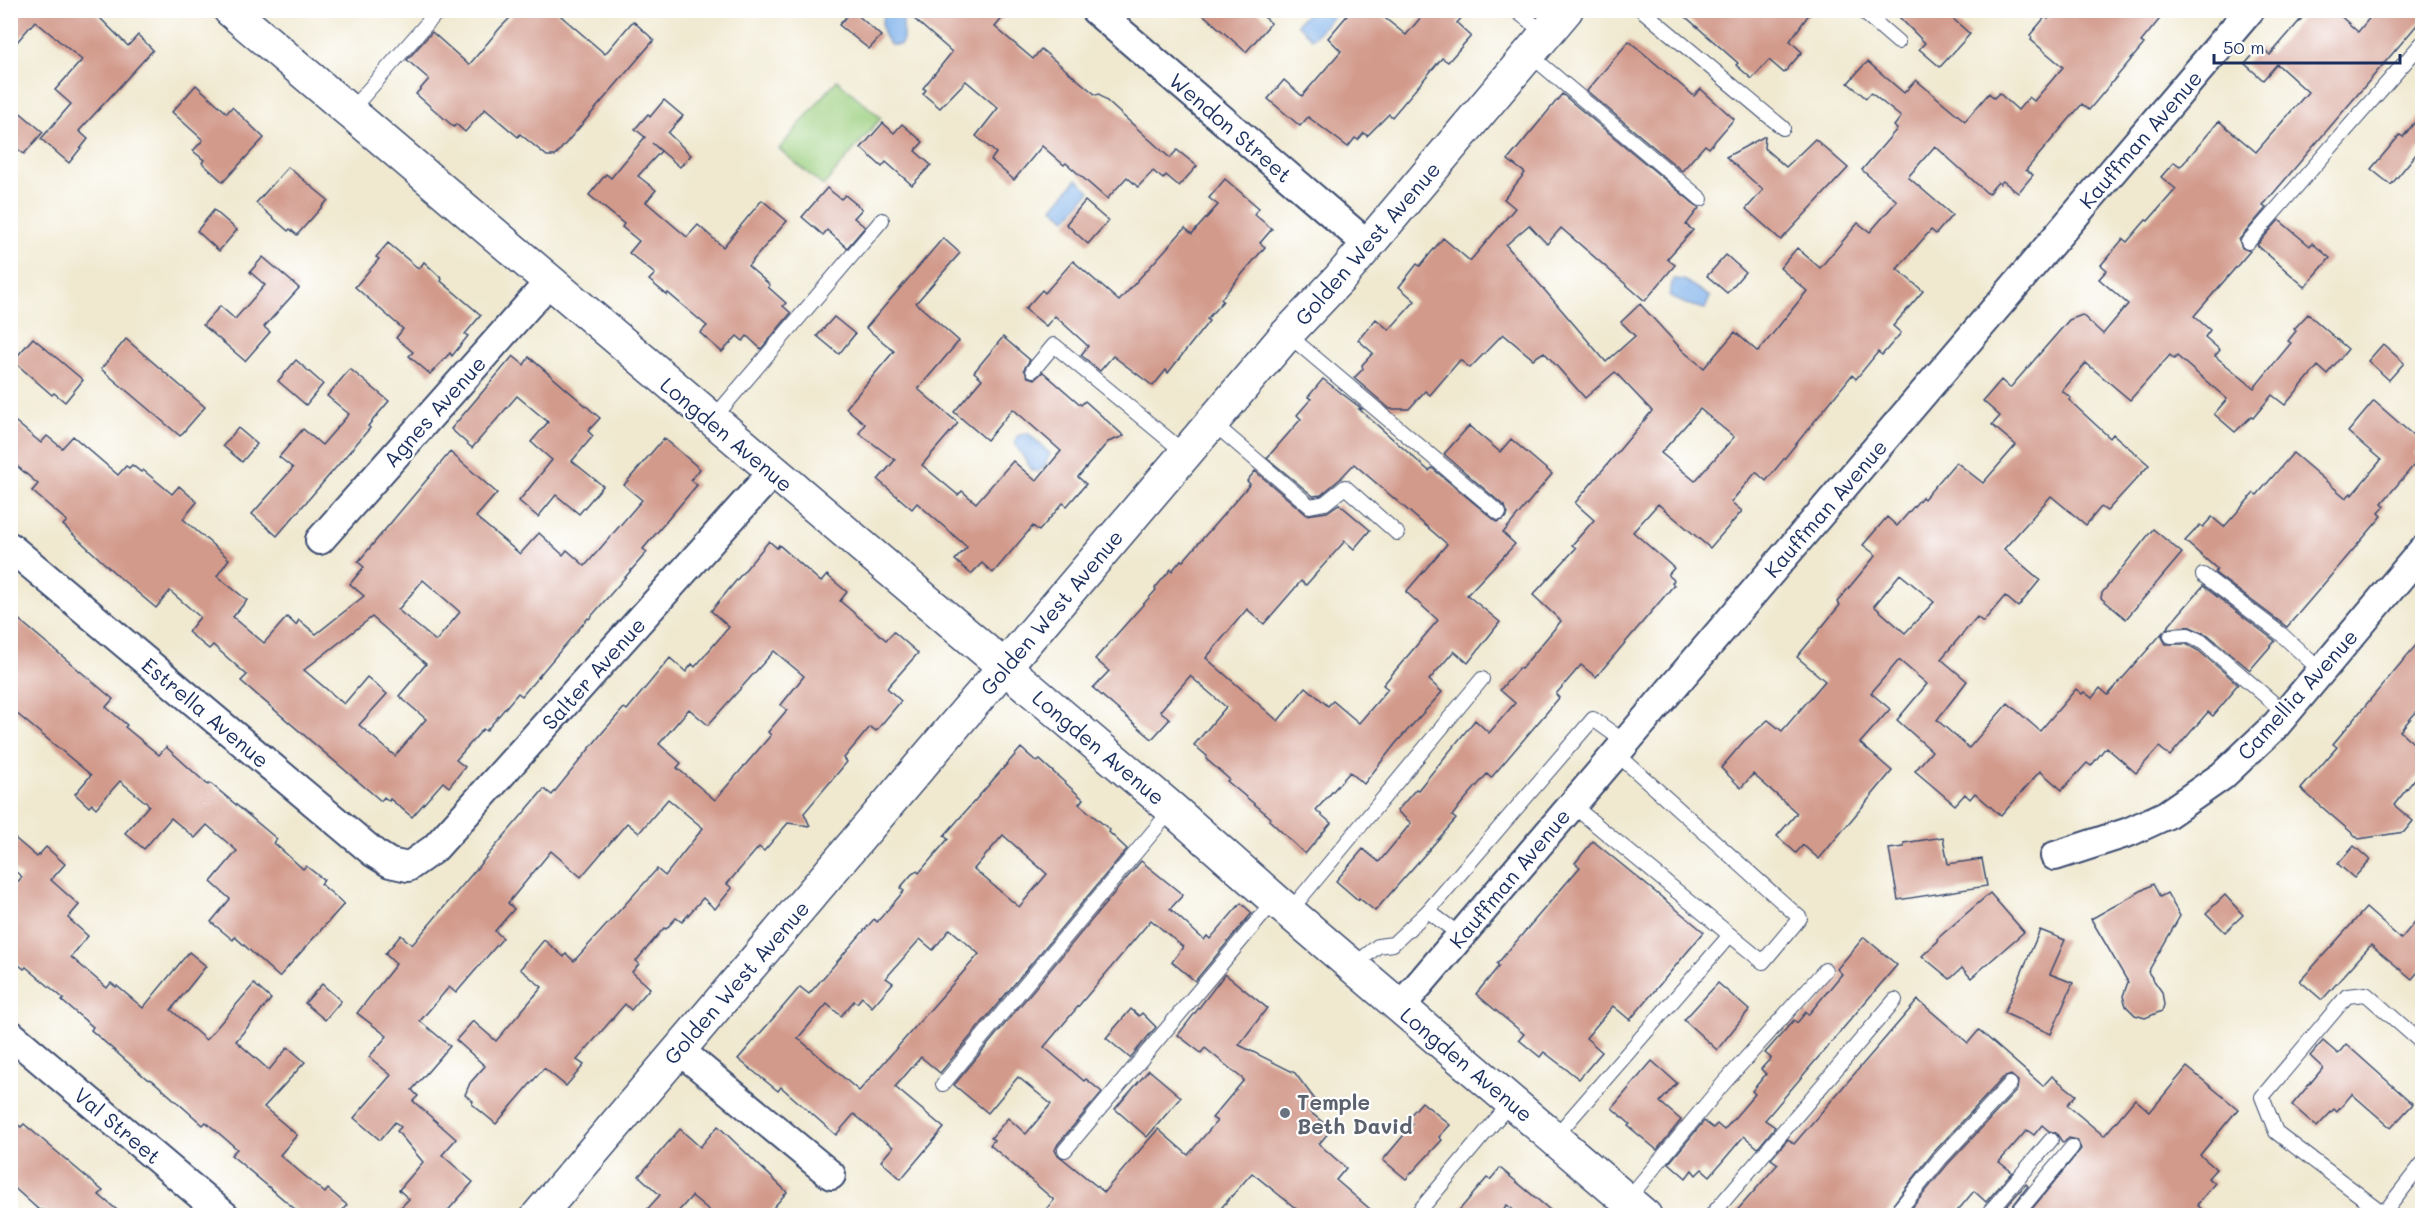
<svg xmlns="http://www.w3.org/2000/svg" width="2433" height="1226" font-family="Mali,sans-serif">
<style>
.green{fill:#9bcf7f;stroke:#5b7f6e;stroke-width:1.5}
.water{fill:#7db0ea;stroke:#4c70a4;stroke-width:1.5}
.building{fill:#d29a8b;fill-rule:evenodd}
.lines{fill:none;stroke-linecap:round;stroke-linejoin:round}
.lane-casing{stroke:#3b4b6f;stroke-width:16}
.street-casing{stroke:#3b4b6f;stroke-width:32}
.secondary-casing{stroke:#3b4b6f;stroke-width:36}
.lane{stroke:#fff;stroke-width:14}
.street{stroke:#fff;stroke-width:28}
.secondary{stroke:#fff;stroke-width:33}
.worship-dot{fill:#6b7280;stroke:#fff;stroke-width:2}
.labels{text-anchor:middle;dominant-baseline:central;stroke-width:4.5;stroke-linejoin:round;paint-order:stroke}
.street-label{font-size:21px;fill:#1b2f5e;stroke:#fff}
.worship-label{font-size:21px;font-weight:bold;fill:#5b616d;stroke:#fff;text-anchor:start}
</style>
<rect width="100%" height="100%" fill="#fff"/>
<filter id="ink" filterUnits="userSpaceOnUse"><feTurbulence type="fractalNoise" baseFrequency=".0167" numOctaves="2"/><feDisplacementMap in="SourceGraphic" scale="12" xChannelSelector="R" yChannelSelector="G"/><feConvolveMatrix kernelMatrix="1 2 1 2 8 2 1 2 1" color-interpolation-filters="sRGB"/></filter>
<filter id="wash" filterUnits="userSpaceOnUse"><feTurbulence type="fractalNoise" baseFrequency=".008" numOctaves="4" result="noise"/><feDisplacementMap in="SourceGraphic" scale="24" xChannelSelector="R" yChannelSelector="G"/><feGaussianBlur stdDeviation="1.35" result="paint"/><feColorMatrix in="noise" values="0 0 0 0 0 0 0 0 0 0 0 0 0 0 0 0 0 1.4 0 .05"/><feComposite in="paint" operator="in"/></filter>
<g filter="url(#wash)">
<rect width="100%" height="100%" fill="#f0e9d0"/>
<polygon class="green" points="837,80 881,118 823,186 779,149"/>
<g class="water">
<polygon points="1310,10 1338,11 1312,39 1297,24"/>
<path d="M886 11 903 12V40L900 45H891C881 35 879 22 886 11Z"/>
<polygon points="1077,179 1090,191 1066,219 1053,208"/>
<polygon points="1673,279 1684,280 1710,297 1705,309 1686,304 1669,296"/>
<polygon points="1028,433 1050,454 1044,467 1038,472 1032,470 1015,444 1017,436"/>
</g>
<g id="blocks">
<g class="building">
<polygon points="10,10 92,10 128,46 138,35 153,50 79,131 88,139 69,163 41,139 71,104 55,90 82,60 35,21 10,50"/>
<polygon points="518,10 554,10 605,54 633,21 654,40 555,156 547,156 520,134 518,137 485,109 465,132 456,124 454,127 416,94 429,79 407,60 432,32 469,65 500,28"/>
<polygon points="852,10 881,36 869,49 839,25"/>
<polygon points="904,10 1009,10 995,27 1033,59 1041,49 1096,95 1099,94 1170,158 1177,150 1197,166 1179,186 1166,175 1163,179 1153,171 1138,187 1127,177 1107,199 1066,163 1064,165 1042,146 1014,180 991,160 996,153 976,136 998,108 966,81 940,108 923,94 926,90 923,88 952,52"/>
<polygon points="1198,10 1256,10 1271,23 1246,52"/>
<polygon points="1427,10 1468,10 1457,23 1471,36 1448,62 1442,58 1392,117 1389,114 1367,136 1364,133 1358,140 1355,138 1348,147 1308,117 1300,126 1268,99 1284,80 1302,96 1341,51 1328,38 1351,11 1376,11 1406,35"/>
<polygon points="1678,10 1812,10 1790,41 1802,52 1784,73 1769,60 1752,79 1736,65 1738,63"/>
<polygon points="1892,10 1943,10 1970,34 1940,67 1919,49 1925,43"/>
<path d="M2055 10H2167L2141 42 2144 44 2089 110 2082 104 2026 170 2033 175 2018 193 2003 181 2000 184 1998 182 1988 194 1935 146 1908 177 1952 215 1936 234 1931 230 1897 269 1923 291 1893 326 1901 333 1882 355 1878 352 1856 379 1852 375 1766 481 1756 472 1731 502 1742 511 1710 548 1658 504 1633 532 1674 568 1668 575 1674 580 1672 583 1674 585 1596 677 1581 665 1556 694 1559 698 1491 778 1487 774 1461 804 1452 816 1456 819 1375 911 1359 898 1358 900 1336 881 1363 849 1379 862 1411 823 1397 811 1416 789 1418 790 1475 720 1489 733 1515 703 1500 690 1519 668 1521 669 1561 621 1533 595 1576 548 1572 545 1594 520 1575 503 1652 411 1615 372 1585 398 1544 352 1533 359 1503 334 1470 368 1460 360 1430 395 1425 391 1409 409H1390L1354 378 1363 369 1362 365 1373 353 1358 340 1376 319 1389 330 1415 301 1399 287 1417 264 1420 266 1443 238 1470 261 1515 208 1504 199 1525 173 1508 160 1562 94 1699 208 1686 225 1693 230 1667 259 1675 265 1645 301 1561 228 1547 244 1529 225 1506 245 1606 362 1635 336 1621 322 1640 304 1684 352 1704 368 1735 332 1758 352 1807 291 1780 268 1797 248 1820 268 1858 223 1870 232 1897 201 1862 170 1897 129 1894 126 1901 117 1871 93 1866 98 1848 83 1862 67 1868 62 1904 93 1916 80 1965 121 1989 93 1994 98 1999 93 2018 110 2029 97 2034 101 2063 67 2031 40 2032 38 2030 35 2046 16 2048 19ZM1700 409 1734 437 1695 481 1661 453Z"/>
<path d="M2309 10H2334L2358 32 2376 10H2422V19L2265 203 2263 206 2266 208 2239 240 2242 248 2250 251 2194 316 2210 330 2205 337 2220 350 2215 356 2254 388 2291 343 2288 341 2296 331 2294 329 2308 314 2348 349 2327 374 2318 366 2285 405 2272 395 2253 418 2251 417 2235 432 2214 414 2227 399 2177 356 2174 359 2170 355 2130 400 2086 363 2062 391 2071 398 2069 400 2110 438 2113 434 2149 465 2107 511 2101 507 2086 525 2051 496 2004 549 2040 580 2018 607 2005 596 1983 622 1977 617 1941 659 1967 681 1937 720 1969 748 2008 703 2040 731 2076 689 2082 694 2084 692 2092 698 2100 688 2108 695 2163 632 2162 637 2166 644H2186L2199 651 2238 684 2232 691 2233 692 2213 716 2208 712 2170 756 2159 747 2136 773 2106 747 2091 766 2087 763 2062 790 2040 771 2001 816 1975 793 1970 799 1965 794 1955 805 1915 771 1932 751 1897 720 1927 684 1899 660 1871 693 1890 709 1860 743 1892 771 1819 859 1803 845 1796 853 1777 836 1797 813 1753 774 1741 788 1721 768 1744 741 1768 720 1782 731 1825 681 1797 657 1840 605 1837 602 1876 555 1863 545 1887 517 1897 526 1922 497 1924 499 1956 462 1983 483 2016 445 1992 425 2000 416 1983 401 2001 380 2010 388 2069 320 2082 315 2103 334 2128 304 2099 279 2107 270 2101 265 2123 239 2127 242 2146 220 2148 221 2176 189 2161 177 2174 162 2180 166 2183 164 2219 121 2256 152 2308 92 2277 64 2263 80 2245 64 2260 47 2270 55ZM1900 574 1934 602 1905 633 1874 606Z"/>
<polygon points="1629,41 1694,96 1701,89 1734,119 1709,148 1705,145 1682,171 1587,91"/>
<polygon points="196,85 227,113 232,107 264,138 223,182 202,163 204,160 193,151 203,140 172,112"/>
<polygon points="664,100 683,116 668,133 691,155 680,167 652,143 661,151 638,176 656,190 646,202 687,237 698,225 723,247 762,200 787,221 748,266 770,285 768,287 786,303 783,306 791,313 761,349 747,336 743,341 737,336 722,352 700,333 707,326 668,293 667,295 649,280 655,274 629,253 639,241 622,227 624,224 589,195 606,174 611,178 645,137 635,129 648,114 650,117"/>
<polygon points="10,104 43,132 24,154 10,143"/>
<polygon points="2422,113 2422,147 2391,185 2371,169 2400,135 2403,137"/>
<polygon points="883,123 894,133 902,124 923,142 915,151 931,165 912,185 886,162 882,167 861,148"/>
<polygon points="1765,136 1764,148 1786,167 1815,139 1848,168 1781,240 1746,209 1763,190 1726,157"/>
<polygon points="288,167 328,200 297,235 290,229 288,231 256,203"/>
<polygon points="1225,179 1259,208 1254,214 1272,229 1260,243 1265,247 1221,299 1223,301 1207,319 1209,321 1168,373 1166,370 1153,386 1113,356 1100,371 1081,355 1088,346 1055,316 1046,326 1025,309 1042,290 1045,293 1073,261 1119,301 1185,228 1192,234 1218,205 1209,198"/>
<polygon points="827,188 841,199 845,195 862,209 854,218 865,227 847,248 827,230 823,235 802,217"/>
<polygon points="1085,201 1108,221 1088,244 1066,224"/>
<polygon points="214,210 237,230 219,251 197,231"/>
<polygon points="2279,220 2310,246 2312,243 2330,258 2305,287 2257,245"/>
<polygon points="943,238 960,253 916,303 959,341 918,389 958,423 922,465 958,495 962,491 976,503 1013,461 1036,481 1061,451 1013,409 987,440 954,412 982,379 974,372 1003,337 1030,360 1024,369 1028,377 1035,379 1043,372 1081,405 1085,401 1124,436 1108,442 1078,477 1086,484 1067,506 1063,503 1039,531 1033,526 993,573 982,563 971,574 955,560 967,547 917,503 912,509 878,480 895,460 859,433 865,424 846,408 894,351 866,328"/>
<polygon points="388,243 419,269 424,262 442,279 441,281 481,315 465,334 468,336 452,356 450,353 430,374 409,356 413,352 396,338 403,329 355,287 379,259 376,257"/>
<polygon points="1726,255 1745,272 1727,293 1707,276"/>
<polygon points="263,257 299,288 264,327 270,332 245,361 203,325 220,306 235,319 265,285 250,272"/>
<polygon points="834,317 855,334 839,354 817,336"/>
<polygon points="33,338 83,380 65,402 54,393 52,395 13,361"/>
<polygon points="126,339 205,407 180,436 101,369"/>
<polygon points="2383,344 2404,363 2389,380 2368,361"/>
<polygon points="513,356 524,365 529,357 600,418 588,431 593,436 572,461 603,486 579,514 556,495 538,517 519,501 552,460 531,442 548,422 517,396 472,448 451,429"/>
<polygon points="296,360 323,384 306,405 278,381"/>
<polygon points="350,369 389,401 368,426 370,428 277,536 252,514 293,468 279,457 303,429 322,445 349,414 327,396"/>
<polygon points="1323,379 1362,409 1359,409 1429,471 1432,468 1497,522 1506,518 1508,514 1505,507 1444,454 1469,426 1500,452 1511,439 1552,474 1503,533 1515,544 1467,595 1500,622 1468,663 1454,651 1429,680 1442,692 1396,743 1364,784 1350,772 1316,810 1331,823 1305,854 1269,820 1271,818 1227,781 1229,779 1206,759 1207,756 1194,745 1226,707 1190,676 1160,711 1170,719 1152,739 1093,688 1109,671 1095,659 1156,590 1155,588 1171,569 1172,571 1181,560 1183,561 1250,484 1247,481 1255,471 1307,515 1327,512 1339,504 1370,530 1354,549 1345,541 1306,585 1301,581 1264,624 1247,609 1206,658 1278,721 1306,687 1328,706 1333,701 1359,723 1388,689 1383,685 1438,620 1406,592 1447,544 1354,464 1340,479 1321,495 1313,496 1267,458 1301,419 1297,415 1311,399 1308,397"/>
<polygon points="2374,401 2422,443 2414,454 2420,458 2382,503 2385,506 2379,513 2382,516 2287,627 2215,573 2217,569 2185,541 2200,525 2203,527 2212,517 2224,527 2254,493 2257,495 2293,453 2346,498 2351,493 2352,495 2381,460 2348,432"/>
<path d="M10 417 41 443 47 436 62 448 73 436 118 475 126 466 129 468 132 465 141 472 143 470 172 494 179 486 197 502 183 519 229 559 217 576 247 600 233 617 264 643 287 617 296 625 299 620 316 634 364 596 350 584 364 567 358 562 450 452 497 493 476 517 520 554 539 533 563 555 567 550 585 566 642 500 624 485 664 438 700 469 691 480 697 485 643 549 647 552 589 619 588 618 522 696 518 693 486 731 483 729 456 760 465 767 449 787 443 782 412 817 390 799 389 801 384 797 381 801 241 681 247 675 213 645 209 649 188 632 200 617 170 591 156 608 119 577 63 525 67 521 32 491 38 484 10 460ZM423 580 460 612 436 641 398 610ZM372 617 426 664 399 696 426 719 395 756 359 725 387 694 367 677 344 704 304 670Z"/>
<polygon points="238,428 257,444 242,462 223,446"/>
<polygon points="2153,529 2182,553 2126,619 2101,598 2102,593"/>
<path d="M769 541 777 548 779 545 821 582 827 575 847 592 840 601 886 640 894 632 918 653 887 688 901 701 876 731 870 727 844 758 847 762 804 813 810 826 788 823 764 851 759 847 727 884 732 888 715 909 703 898 682 922 676 918 666 929 664 928 636 961 639 964 632 972 650 988 631 1010 625 1004 577 1060 584 1065 566 1086 544 1068 496 1124 472 1104 473 1101 465 1095 470 1083 485 1066 456 1040 473 1021 496 1041 542 987 520 969 544 940 564 957 566 954 574 961 657 869 665 876 703 828 668 799 639 833 627 823 581 877 551 851 508 903 514 909 495 931 503 938 456 993 449 987 420 1021 450 1046 412 1090 418 1096 413 1101 456 1139 442 1155 473 1182 444 1215H393L409 1199 399 1190 423 1162 397 1131 401 1127 395 1122 380 1140 354 1118 391 1075 369 1057 387 1036 357 1013 396 964 385 954 401 935 412 945 544 789 552 795 602 733 624 708 627 710 670 658 686 672 692 664 695 667 729 627 711 611ZM774 651 804 676 781 705 787 710 768 732 771 735 715 800 677 768 681 763 659 744 689 709 708 725Z"/>
<polygon points="2203,586 2275,641 2250,670 2208,635 2188,626 2166,629"/>
<polygon points="10,612 113,699 106,707 127,725 125,727 159,755 166,747 208,785 210,783 277,839 274,843 303,869 306,866 324,880 321,884 344,904 279,977 235,937 233,940 211,922 230,899 211,882 237,851 207,825 195,838 171,818 144,849 125,833 149,805 120,781 96,808 92,804 89,807 75,794 91,775 10,708"/>
<polygon points="2422,638 2422,705 2400,731 2422,751 2422,770 2394,805 2413,821 2404,832 2359,839 2301,789 2337,747 2333,744"/>
<path d="M1021 748 1037 762 1040 760 1083 799 1079 804 1110 830 1109 832 1127 849 940 1073 921 1057 895 1087 944 1128 901 1179 881 1161 893 1147 854 1114 836 1135 781 1087 778 1091 738 1059 800 987 809 994 874 919 877 922 904 891 900 888 912 874 917 871 919 873 948 839 944 836ZM1003 835 1047 874 1019 907 974 869ZM950 929 979 954 859 1091 798 1038 827 1004 841 1016 854 1001 857 1003 862 997 872 1007 893 983 886 978 920 939 933 950Z"/>
<polygon points="10,834 37,857 46,847 65,864 51,880 79,905 68,918 88,936 71,957 107,988 111,983 116,987 117,986 143,1008 189,952 206,966 171,1010 206,1040 254,984 271,999 236,1041 269,1070 288,1047 305,1062 264,1107 297,1135 280,1155 325,1193 328,1189 347,1205 338,1215 302,1215 231,1155 237,1149 206,1122 203,1125 152,1080 147,1079 91,1030 93,1027 62,1001 64,999 26,967 24,969 10,958 12,920 10,918 10,890 22,877 10,867"/>
<polygon points="1943,837 1948,864 1982,859 1987,886 1898,900 1889,849 1904,847 1904,843"/>
<polygon points="1593,841 1704,932 1630,1020 1613,1006 1586,1038 1602,1052 1579,1079 1544,1052 1540,1057 1519,1040 1524,1034 1476,994 1499,966 1497,964 1580,867 1575,863"/>
<polygon points="2354,846 2370,860 2354,878 2338,864"/>
<polygon points="1141,861 1183,895 1170,909 1204,940 1207,936 1210,939 1241,903 1252,913 1195,981 1172,962 1183,947 1151,920 1044,1047 1084,1081 1086,1079 1102,1092 1058,1144 1055,1150 1057,1154 1104,1192 1158,1129 1188,1155 1217,1121 1212,1118 1244,1080 1205,1048 1201,1053 1178,1035 1225,974 1267,1008 1239,1045 1295,1073 1316,1101 1309,1111 1330,1128 1328,1130 1330,1131 1319,1144 1346,1168 1336,1180 1377,1215 1304,1215 1252,1173 1215,1215 1041,1215 1054,1200 990,1145 994,1140 991,1138 1008,1118 1026,1134 1051,1104 1018,1077 988,1113 954,1085"/>
<polygon points="2153,884 2160,897 2167,893 2180,916 2148,972 2162,992 2164,1005 2162,1011 2145,1018 2135,1015 2126,1006 2123,996 2128,982 2091,919"/>
<polygon points="1990,893 2024,932 1971,978 1962,968 1950,979 1922,956 1938,941 1937,939"/>
<polygon points="2225,895 2243,915 2225,932 2206,913"/>
<polygon points="2366,908 2401,939 2422,913 2422,967 2412,979 2371,945 2322,1000 2300,981"/>
<polygon points="2040,930 2065,940 2050,974 2073,983 2051,1034 2004,1013"/>
<polygon points="1864,937 1897,965 1765,1120 1775,1127 1758,1148 1744,1136 1710,1176 1702,1169 1696,1175 1692,1170 1686,1178 1669,1163 1704,1121 1713,1128 1717,1124 1724,1130 1755,1094 1752,1091 1766,1074 1761,1069 1771,1058 1765,1053 1794,1020 1797,1023 1806,1012 1808,1015 1842,974 1837,969"/>
<polygon points="1718,983 1749,1010 1717,1050 1684,1020"/>
<polygon points="322,984 341,1001 325,1020 305,1003"/>
<polygon points="1918,1000 1968,1043 1979,1030 2043,1086 2052,1076 2076,1095 2067,1105 2104,1136 2135,1099 2150,1112 2187,1067 2238,1109 2200,1155 2216,1169 2208,1178 2215,1183 2197,1205 2209,1215 2027,1215 2081,1149 2077,1140 2069,1138 2063,1143 2056,1133 2049,1131 2042,1125 2034,1135 2027,1130 1999,1162 2012,1172 1986,1202 1974,1191 1954,1215 1906,1215 1947,1165 2017,1090 2018,1081 2011,1075 2003,1078 1933,1153 1885,1215 1733,1215 1778,1164 1771,1159 1788,1139 1794,1144"/>
<polygon points="1131,1009 1139,1016 1142,1013 1156,1027 1130,1058 1106,1038"/>
<polygon points="2323,1041 2338,1054 2346,1044 2413,1104 2391,1128 2352,1094 2337,1112 2334,1109 2317,1127 2292,1105 2323,1068 2310,1056"/>
<polygon points="1652,1061 1677,1083 1660,1102 1681,1120 1657,1150 1628,1126 1630,1124 1612,1108"/>
<polygon points="1149,1070 1181,1097 1147,1137 1115,1109"/>
<polygon points="1422,1102 1450,1125 1439,1137 1442,1140 1406,1179 1383,1160 1413,1124 1407,1119"/>
<polygon points="10,1119 21,1127 24,1124 50,1146 103,1191 99,1195 123,1215 51,1215 44,1210 39,1210 10,1184"/>
<polygon points="718,1126 787,1192 767,1215 715,1215 692,1196 675,1215 642,1215 660,1195 639,1176 680,1129 700,1147"/>
<polygon points="1500,1168 1556,1215 1520,1215 1507,1205 1498,1215 1455,1215 1487,1178 1490,1180"/>
<polygon points="2026,1184 2028,1186 2006,1215 2003,1215 2000,1213"/>
</g>
</g>
</g>
<g filter="url(#ink)">
<use href="#blocks" fill-opacity="0" stroke="#3b4b6f" stroke-width="1.5"/>
<g class="lines">
<g class="lane-casing">
<g id="lane">
<polyline points="1515,10 1546,34"/>
<polyline points="1642,10 1783,128"/>
<polyline points="1861,10 1898,42"/>
<polyline points="1529,54 1701,199"/>
<polyline points="350,111 439,10"/>
<polyline points="2248,242 2422,43"/>
<polyline points="1287,334 1499,513"/>
<polyline points="1033,370 1054,345 1186,454"/>
<polyline points="712,420 882,220"/>
<polyline points="1213,423 1310,506 1325,503 1345,487 1397,533"/>
<polyline points="2203,575 2281,634 2321,671"/>
<polyline points="2171,636 2188,635 2204,643 2285,713"/>
<polyline points="1571,804 1730,935"/>
<polyline points="1289,912 1482,679"/>
<polyline points="1460,935 1428,911 1593,719 1625,742"/>
<polyline points="1353,966 1378,946 1393,944 1428,911"/>
<polyline points="943,1084 1172,809"/>
<polyline points="1554,1138 1730,935 1763,962 1800,918 1616,753"/>
<polyline points="1065,1150 1275,900"/>
<polyline points="1627,1200 1723,1084 1825,970"/>
<polyline points="2384,1213 2422,1164"/>
<polyline points="1415,1216 1512,1101"/>
<polyline points="1711,1216 1895,1000"/>
<polyline points="1894,1216 1940,1159 2010,1084"/>
<polyline points="1986,1216 2051,1140"/>
<polyline points="2015,1216 2072,1147"/>
<polyline points="2387,1216 2276,1132 2262,1097 2347,996 2366,994 2422,1043"/>
</g>
</g>
<g class="street-casing">
<g id="street">
<polyline points="1095,10 1367,244"/>
<polyline points="320,540 549,282"/>
<polyline points="10,547 374,853 390,863 408,867 435,848 773,472"/>
<polyline points="2055,856 2129,832 2166,815 2222,776 2276,725 2422,551"/>
<polyline points="1400,1007 2250,10"/>
<polyline points="10,1034 225,1216"/>
<polyline points="678,1049 831,1175"/>
</g>
</g>
<g class="secondary-casing">
<g id="secondary">
<polyline points="230,10 1172,809 1275,900 1645,1216"/>
<polyline points="538,1216 1287,334 1340,278 1566,10"/>
</g>
</g>
<use href="#lane" class="lane"/>
<use href="#street" class="street"/>
<use href="#secondary" class="secondary"/>
</g>
</g>
<circle class="worship-dot" cx="1285" cy="1113" r="6"/>
<g class="labels">
<g class="street-label">
<text transform="translate(1231 127) rotate(41)">Wendon Street</text>
<text transform="translate(2140 139) rotate(-49)">Kauffman Avenue</text>
<text transform="translate(1367 243) rotate(-49)">Golden West Avenue</text>
<text transform="translate(434 411) rotate(-48)">Agnes Avenue</text>
<text transform="translate(727 434) rotate(40)">Longden Avenue</text>
<text transform="translate(1825 508) rotate(-49)">Kauffman Avenue</text>
<text transform="translate(1051 612) rotate(-50)">Golden West Avenue</text>
<text transform="translate(593 673) rotate(-48)">Salter Avenue</text>
<text transform="translate(2297 694) rotate(-48)">Camellia Avenue</text>
<text transform="translate(206 712) rotate(40)">Estrella Avenue</text>
<text transform="translate(1099 747) rotate(40)">Longden Avenue</text>
<text transform="translate(1509 878) rotate(-50)">Kauffman Avenue</text>
<text transform="translate(736 982) rotate(-49)">Golden West Avenue</text>
<text transform="translate(1467 1064) rotate(40)">Longden Avenue</text>
<text transform="translate(118 1125) rotate(40)">Val Street</text>
</g>
<g class="worship-label">
<text x="1297" y="1101">Temple<tspan x="1297" dy="24">Beth David</tspan></text>
</g>
</g>
<rect width="2433" height="1226" fill="none" stroke="#fff" stroke-width="36"/>
<path d="M2214 54v9h186v-9" fill="none" stroke="#1b2f5e" stroke-width="3"/>
<text x="2223" y="54" font-size="18" fill="#1b2f5e" stroke="#ffffff" stroke-width="4.5" paint-order="stroke">50 m</text>
</svg>
